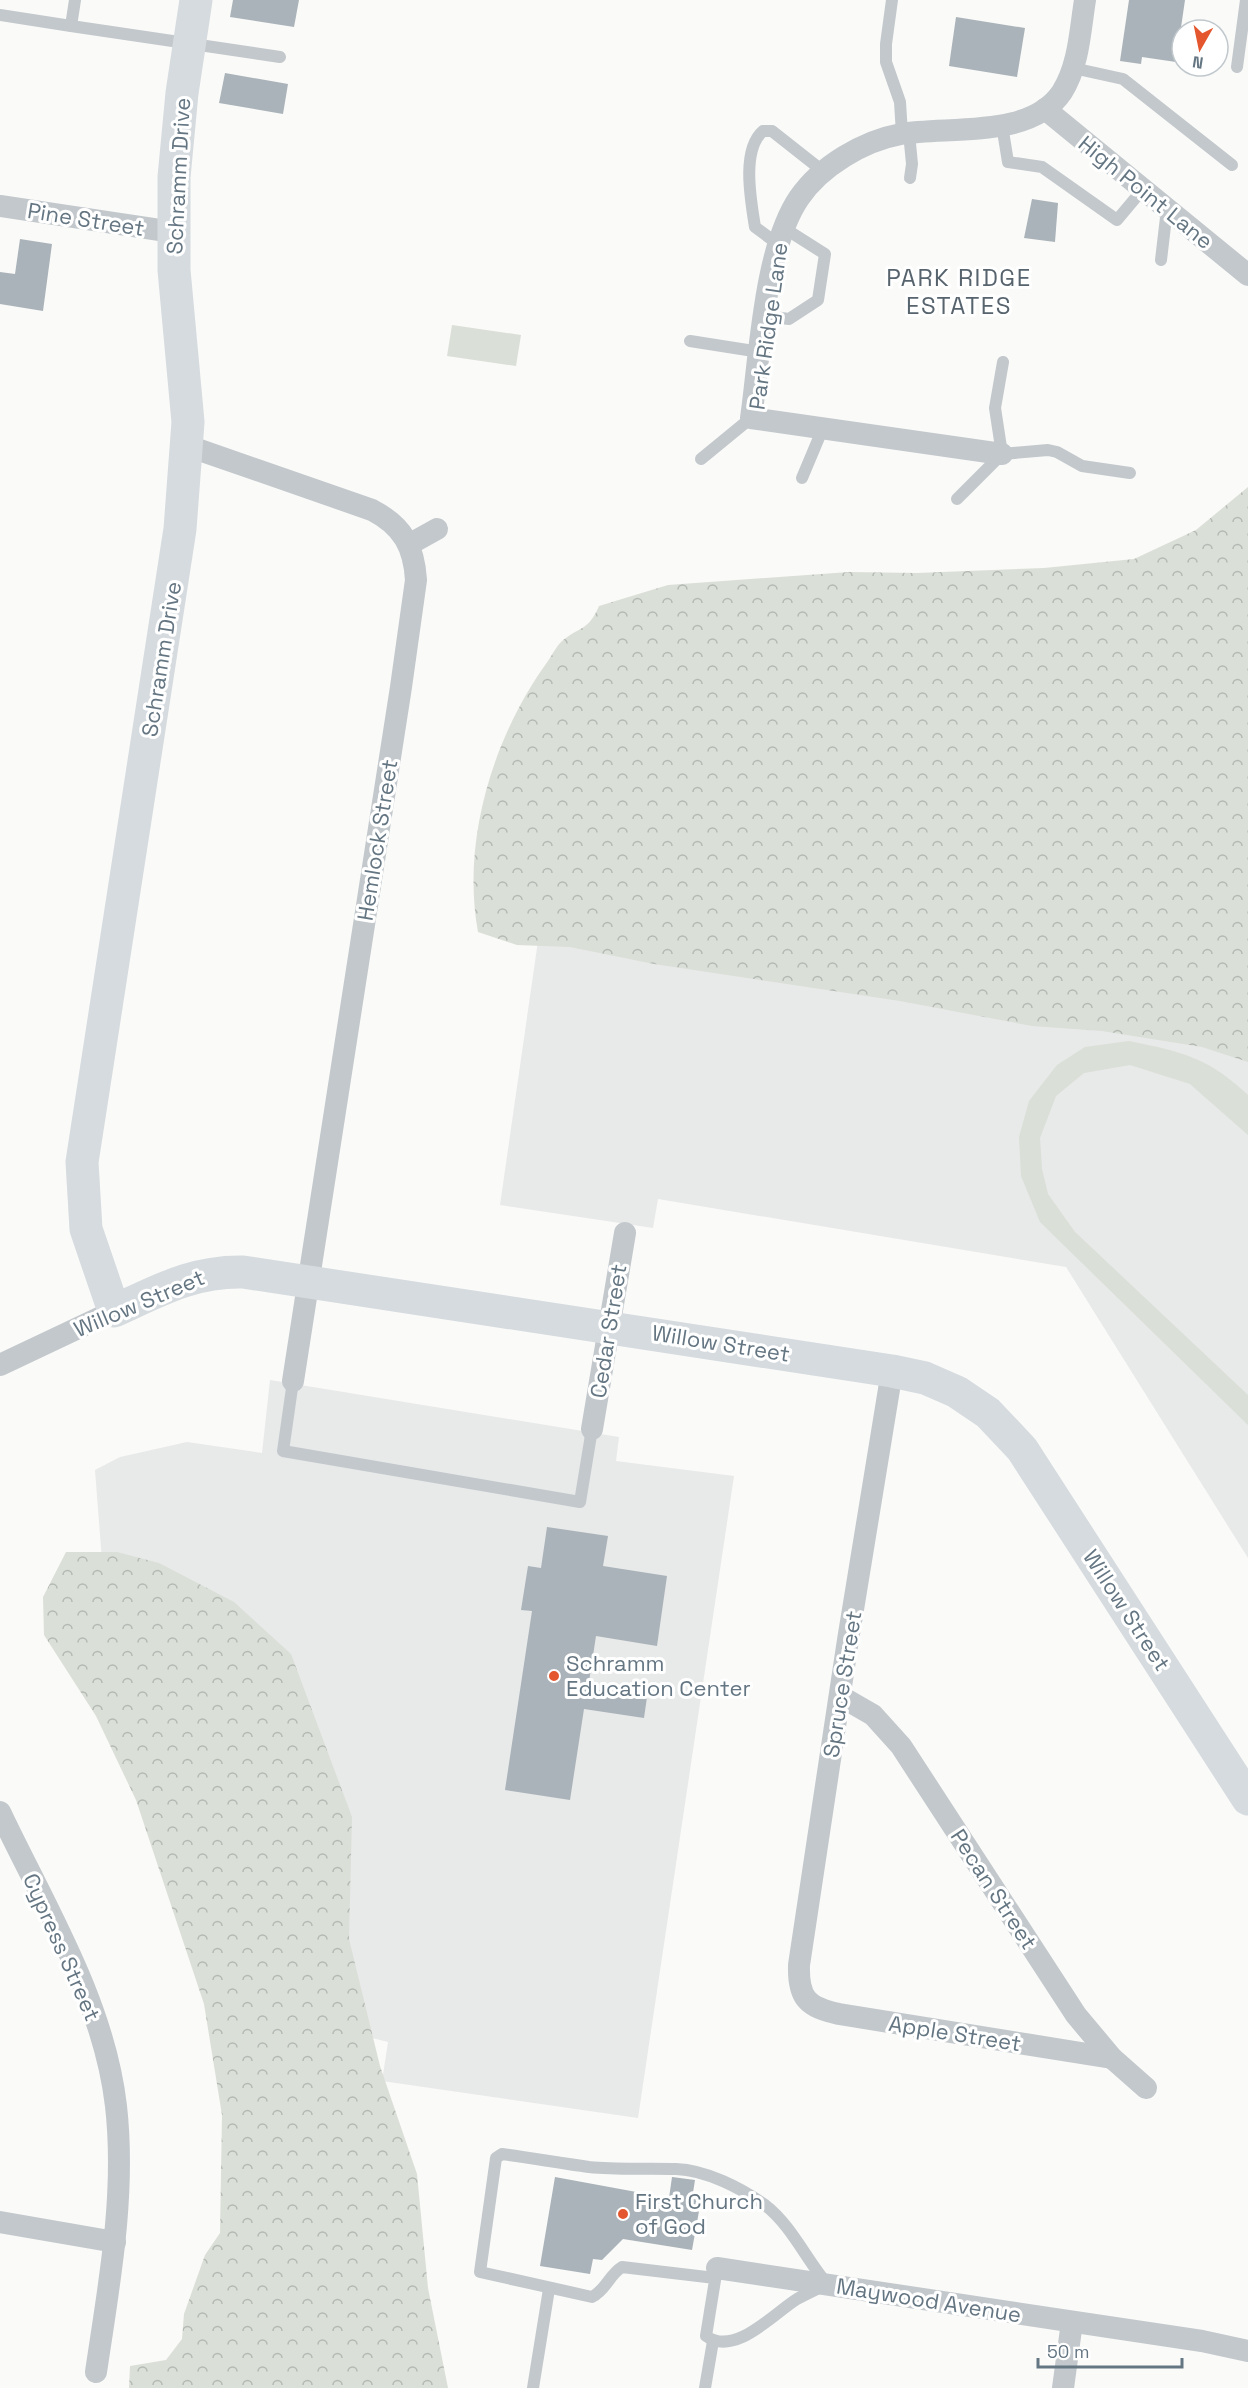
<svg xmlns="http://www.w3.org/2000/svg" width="1248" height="2388" font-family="'Space Grotesk',sans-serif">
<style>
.built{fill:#e8e9e9}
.forest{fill:url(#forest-crowns)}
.green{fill:#dadfd7}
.building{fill:#aab3b9}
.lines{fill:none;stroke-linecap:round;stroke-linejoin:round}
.lane{stroke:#c3c8cc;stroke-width:12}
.street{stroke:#c3c8cc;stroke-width:22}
.secondary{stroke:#d6dbdf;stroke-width:33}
.poi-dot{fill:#e4572e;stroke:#fff;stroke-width:2}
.labels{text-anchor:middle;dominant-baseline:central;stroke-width:6;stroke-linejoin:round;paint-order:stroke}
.street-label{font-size:22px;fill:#657683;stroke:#fff}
.poi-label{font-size:22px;fill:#657683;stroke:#fff;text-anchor:start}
.neighbourhood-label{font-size:24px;letter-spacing:1.5px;fill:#57646e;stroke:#fff}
</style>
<defs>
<pattern id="forest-crowns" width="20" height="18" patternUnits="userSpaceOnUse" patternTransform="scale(1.5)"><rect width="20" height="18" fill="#dadfd7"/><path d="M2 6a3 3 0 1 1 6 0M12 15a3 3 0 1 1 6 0" fill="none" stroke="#b4b9b4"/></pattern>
</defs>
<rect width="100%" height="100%" fill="#fafaf8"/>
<g class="built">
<polygon points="543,906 1248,1017 1248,1558 1066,1267 658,1199 653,1228 500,1205"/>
<polygon points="270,1380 619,1437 616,1461 734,1476 638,2118 382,2081 388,2042 248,2007 113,1703 95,1470 120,1457 187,1442 262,1453"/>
</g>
<g class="forest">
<path d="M1248 487V1062L1202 1047 1102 1031 1032 1026 900 1001 654 964 570 947 517 945 478 932C461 840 494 735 548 661 552 655 556 647 561 642 579 626 588 632 599 606L668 585 849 572 917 573 1044 568 1134 559 1196 530Z"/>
<polygon points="66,1552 117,1552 159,1563 234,1602 291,1654 352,1817 349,1939 380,2066 417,2174 428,2288 448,2388 129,2388 130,2366 166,2360 182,2339 184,2314 205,2255 220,2233 222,2115 204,2004 136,1800 96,1716 44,1635 43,1597"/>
</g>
<g class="green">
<polygon points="452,325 521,335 516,366 447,356"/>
<path d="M1129 1041C1183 1052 1207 1057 1248 1095V1135L1190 1084 1130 1065 1084 1073 1056 1096 1040 1138 1042 1169 1048 1194 1075 1232 1248 1395V1425L1040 1222 1021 1176 1019 1137 1029 1101 1057 1065 1085 1047Z"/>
</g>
<g class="building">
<polygon points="233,0 299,0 294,27 230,17"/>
<polygon points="1129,0 1185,0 1176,62 1142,57 1141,64 1120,61"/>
<polygon points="956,17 1025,28 1017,77 949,66"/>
<polygon points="225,73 288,84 283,114 219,103"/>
<polygon points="1032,199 1058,203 1055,242 1024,238"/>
<polygon points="20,239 52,244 43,311 0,304 0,272 15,274"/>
<polygon points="547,1527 608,1536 603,1566 667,1576 657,1646 596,1636 588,1688 647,1697 644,1718 584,1709 570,1800 505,1790 532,1611 521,1610 528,1566 541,1568"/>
<polygon points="555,2177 669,2198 672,2177 695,2180 692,2199 701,2200 692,2250 623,2239 602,2260 593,2259 590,2274 540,2266"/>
</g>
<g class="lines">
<g class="lane">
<polyline points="75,0 71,26 280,57"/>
<polyline points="892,0 886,44 886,62 900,102 902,134"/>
<polyline points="0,15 71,26"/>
<polyline points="1237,67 1246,0"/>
<polyline points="1073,68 1123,79 1232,165"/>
<polyline points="1002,125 1008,162 1042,167 1117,220 1143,189"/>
<polyline points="909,133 912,164 910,178"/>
<path d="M778 244 755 227C751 201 741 150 763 131H772L824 172"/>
<polyline points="1161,260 1167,209"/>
<polyline points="766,316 789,319 818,300 825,254 784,228"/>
<polyline points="690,341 760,352"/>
<polyline points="1002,454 995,408 1003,362"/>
<polyline points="701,459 751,418"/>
<polyline points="802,478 823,428"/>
<polyline points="957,499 1002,454 1048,450 1057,452 1082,466 1130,473"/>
<polyline points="293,1381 283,1451 580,1502 592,1429"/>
<path d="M715 2278 622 2267C609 2275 606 2290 592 2297L480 2272 496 2158 502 2154C531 2158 560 2163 589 2167 618 2170 647 2168 676 2169 706 2170 741 2188 765 2205 791 2225 806 2259 827 2284 817 2289 806 2294 797 2299 773 2314 735 2357 706 2336L717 2268"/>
<polyline points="533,2388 549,2289"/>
<polyline points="705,2388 713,2341"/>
</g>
<g class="street">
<polyline points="1045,109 1248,275"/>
<polyline points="0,206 173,232"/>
<path d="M188 446 372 510C403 526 414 547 416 580L401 687 293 1381"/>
<path d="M1002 454 751 418C760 355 764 250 799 198 821 166 863 141 901 134 949 126 1031 139 1062 92 1079 65 1080 31 1085 0"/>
<polyline points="410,544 437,529"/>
<polyline points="0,1365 114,1311"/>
<path d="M892 1371 848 1640 799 1965C798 1998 807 2007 839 2014L1112 2058"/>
<polyline points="592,1429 625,1233"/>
<polyline points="840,1696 873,1715 901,1746 1076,2015 1112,2058 1146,2088"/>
<path d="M0 1812C44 1905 104 2001 116 2106 126 2195 109 2284 96 2372"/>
<polyline points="0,2222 115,2242"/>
<polyline points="717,2268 1202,2341 1248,2351"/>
<polyline points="1063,2388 1072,2322"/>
</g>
<path class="secondary" d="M196 0 182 93 174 177V270L188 422 180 529 82 1162 86 1229 114 1311C158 1291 192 1271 243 1272L892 1371 925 1378 957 1392 988 1413 1022 1449 1248 1799"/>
</g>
<g class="poi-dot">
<circle cx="554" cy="1676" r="6"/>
<circle cx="623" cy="2214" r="6"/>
</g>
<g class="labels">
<g class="street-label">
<text transform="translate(178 176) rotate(-87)">Schramm Drive</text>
<text transform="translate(1146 192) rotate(39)">High Point Lane</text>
<text transform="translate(86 219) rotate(9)">Pine Street</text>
<text transform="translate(768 326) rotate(-82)">Park Ridge Lane</text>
<text transform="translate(161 659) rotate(-81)">Schramm Drive</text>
<text transform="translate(377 840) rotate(-81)">Hemlock Street</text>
<text transform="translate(139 1303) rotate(-23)">Willow Street</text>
<text transform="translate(608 1331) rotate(-81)">Cedar Street</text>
<text transform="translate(721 1343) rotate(9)">Willow Street</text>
<text transform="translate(1127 1610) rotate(57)">Willow Street</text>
<text transform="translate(842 1684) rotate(-81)">Spruce Street</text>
<text transform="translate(994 1889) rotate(57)">Pecan Street</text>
<text transform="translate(62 1947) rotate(66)">Cypress Street</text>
<text transform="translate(955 2033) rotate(9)">Apple Street</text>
<text transform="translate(929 2300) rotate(9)">Maywood Avenue</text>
</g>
<g class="poi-label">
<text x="566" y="1663">Schramm<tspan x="566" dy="25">Education Center</tspan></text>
<text x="635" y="2201">First Church<tspan x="635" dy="25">of God</tspan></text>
</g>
<g class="neighbourhood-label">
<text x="959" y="277">PARK RIDGE<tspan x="959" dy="28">ESTATES</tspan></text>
</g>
</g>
<g transform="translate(1200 48) rotate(189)"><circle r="28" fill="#ffffff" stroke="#c1c8cd" stroke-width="1.5"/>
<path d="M0-4.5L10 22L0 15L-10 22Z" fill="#e4572e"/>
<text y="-9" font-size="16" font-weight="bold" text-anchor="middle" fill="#657683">N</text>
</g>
<path d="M1038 2358v9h144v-9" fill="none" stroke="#657683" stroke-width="3"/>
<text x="1047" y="2358" font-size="18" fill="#657683" stroke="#ffffff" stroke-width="4.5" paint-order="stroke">50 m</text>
</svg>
